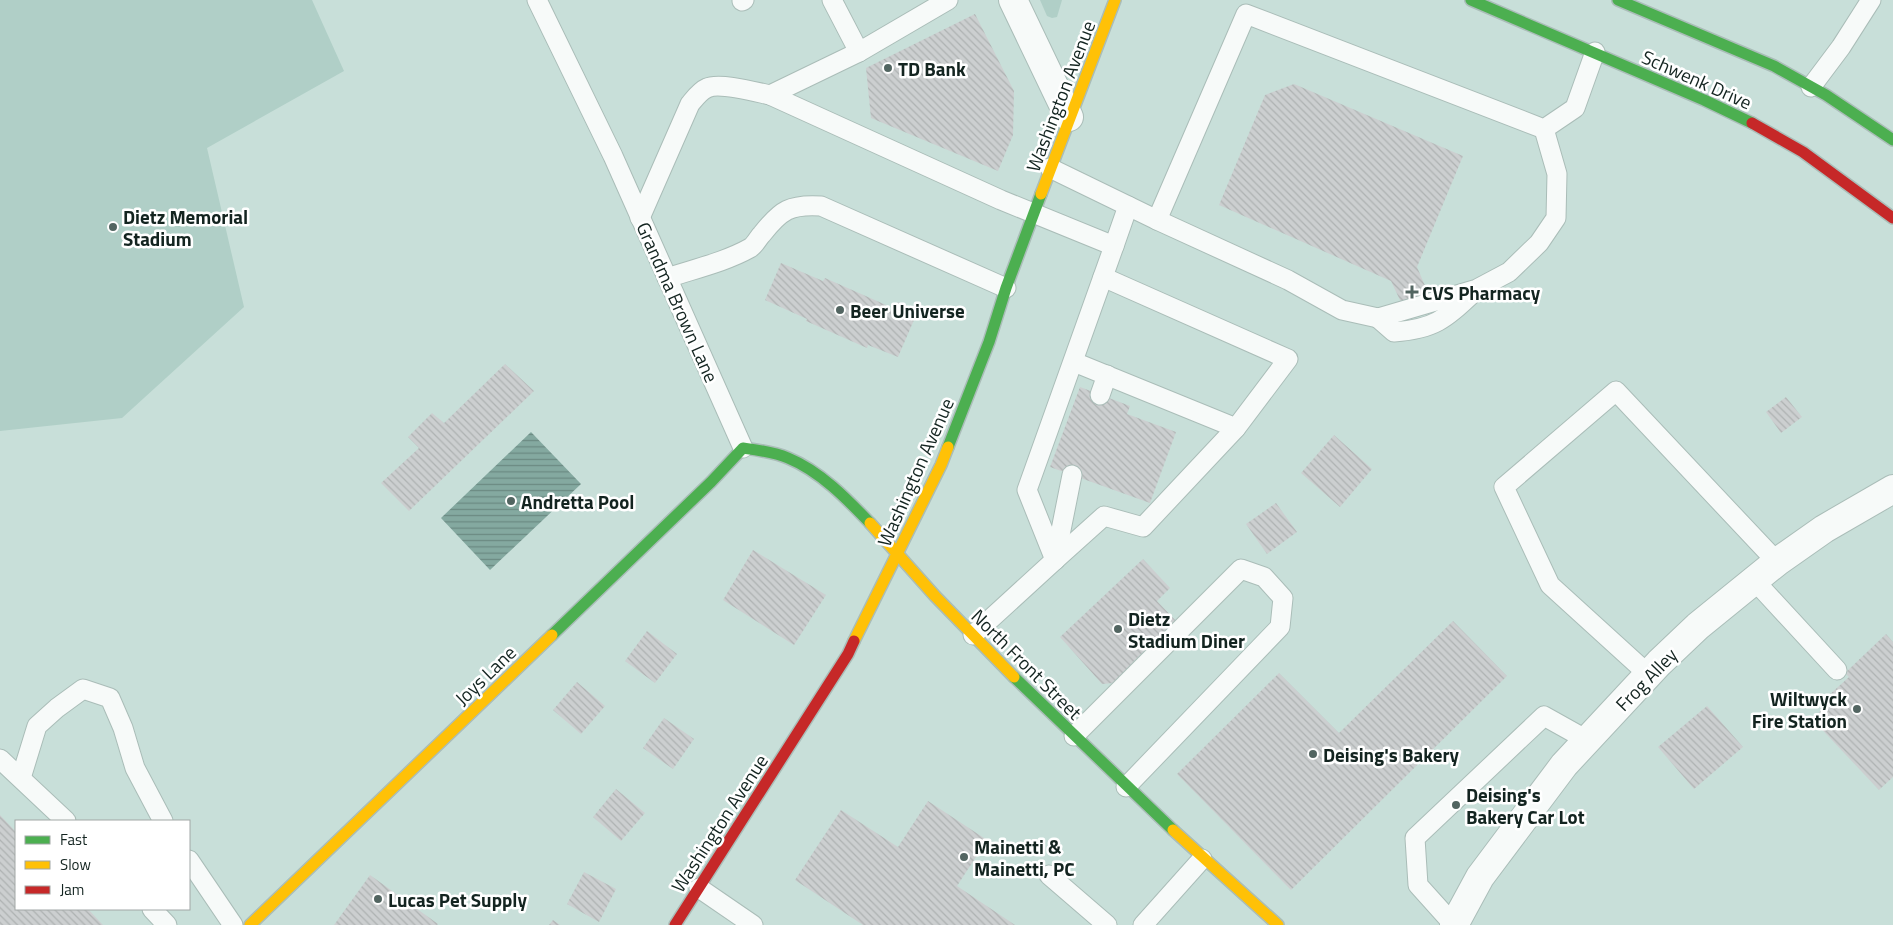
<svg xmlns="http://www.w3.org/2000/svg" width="1893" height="925" font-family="'Titillium Web',sans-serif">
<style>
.park{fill:#b0cfc7}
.water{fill:url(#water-rules)}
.building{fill:url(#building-back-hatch)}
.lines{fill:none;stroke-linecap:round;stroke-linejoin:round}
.lane-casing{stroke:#aabdb8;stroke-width:21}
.street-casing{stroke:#aabdb8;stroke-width:30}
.fast-casing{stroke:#aabdb8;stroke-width:14}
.slow-casing{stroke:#aabdb8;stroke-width:14}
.jam-casing{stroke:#aabdb8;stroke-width:14}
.lane{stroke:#f7faf9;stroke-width:19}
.street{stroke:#f7faf9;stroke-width:28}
.fast{stroke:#4caf50;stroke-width:11}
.slow{stroke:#ffc107;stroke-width:11}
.jam{stroke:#c62828;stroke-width:11}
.poi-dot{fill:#526561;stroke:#fff;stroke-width:2}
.labels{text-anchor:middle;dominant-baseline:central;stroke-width:5;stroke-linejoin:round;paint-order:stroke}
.poi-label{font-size:19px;font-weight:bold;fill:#132420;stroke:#fff;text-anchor:start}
.street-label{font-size:19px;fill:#132420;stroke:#fff}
</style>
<defs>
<pattern id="water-rules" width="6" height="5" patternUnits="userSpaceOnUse" patternTransform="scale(1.25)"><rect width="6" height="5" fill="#84a9a0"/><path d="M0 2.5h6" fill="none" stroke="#6b8982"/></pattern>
<pattern id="building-back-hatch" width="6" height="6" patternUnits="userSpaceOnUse" patternTransform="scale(1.25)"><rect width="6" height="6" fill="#cccfd0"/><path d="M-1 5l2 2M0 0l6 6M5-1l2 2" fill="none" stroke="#aeb2b2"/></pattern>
</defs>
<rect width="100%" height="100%" fill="#c8dfd9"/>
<g class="park">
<polygon points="0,0 312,0 344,71 207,148 244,307 122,418 0,431"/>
<polygon points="1040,0 1062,0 1057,17 1052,18 1047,16"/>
</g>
<polygon class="water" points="531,432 581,484 490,570 441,518"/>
<g class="building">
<polygon points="975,14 1014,91 1013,135 998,171 871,118 866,68"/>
<polygon points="1294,84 1463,156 1417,267 1432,302 1406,313 1391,281 1219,205 1265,95"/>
<polygon points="781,263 823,281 825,278 886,305 884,307 894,311 898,302 915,309 911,318 914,320 898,357 868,345 867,348 806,321 807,319 765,300"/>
<polygon points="505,364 534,391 409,511 381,483 419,448 408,437 432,413 444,423"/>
<polygon points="1080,387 1130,406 1127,414 1176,432 1150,503 1050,467"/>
<polygon points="1786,397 1802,417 1781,433 1766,412"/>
<polygon points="1334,435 1372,469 1340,507 1301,473"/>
<polygon points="1276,503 1297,532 1267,554 1246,524"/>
<polygon points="753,550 826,595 794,645 723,600"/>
<polygon points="1143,559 1170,588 1157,601 1176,621 1133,662 1134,663 1114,683 1102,684 1060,637"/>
<polygon points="1453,621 1507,676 1291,890 1177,774 1279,673 1339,733"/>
<polygon points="647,631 677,654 655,683 625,661"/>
<polygon points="1886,634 1893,642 1893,777 1879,790 1812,719 1832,700 1828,696 1849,677 1845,673"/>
<polygon points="577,682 605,706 581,734 553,710"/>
<polygon points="1707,706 1743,747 1694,789 1658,747"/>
<polygon points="664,718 694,739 673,769 643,748"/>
<polygon points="616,789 645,813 621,841 593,817"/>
<polygon points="928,801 987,840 957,886 1015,925 863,925 795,880 841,810 898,847"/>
<polygon points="0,815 16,832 16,909 88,909 103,925 0,925"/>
<polygon points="584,872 616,889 599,922 567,904"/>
<polygon points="370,875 438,924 437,925 334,925"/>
<polygon points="553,920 560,925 549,925"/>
</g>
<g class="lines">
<g class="lane-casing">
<g id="lane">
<polyline points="537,0 613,156 743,448"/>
<polyline points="832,0 859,52"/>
<polyline points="742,1 744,0"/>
<polyline points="1811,87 1841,47 1871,0"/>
<polyline points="770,95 859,52 948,0"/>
<polyline points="1050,168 1157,220 1288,280 1342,310 1378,318 1477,289 1509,272 1539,243 1556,218 1557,174 1544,129"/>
<path d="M640 218 690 104C695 98 700 91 707 88 719 82 756 92 770 95L1001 200 1114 246 1027 490 1055 560 973 635"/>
<polyline points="1157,220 1246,14 1544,129 1575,108 1595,52"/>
<polyline points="1114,246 1128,206"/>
<path d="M667 278C694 269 725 262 750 248 755 245 758 238 762 234 781 210 790 204 821 206L1006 288"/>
<path d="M1378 318 1394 332C1435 329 1445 319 1474 292"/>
<polyline points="1074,362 1236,428 1288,359 1103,277"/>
<polyline points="1100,395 1107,375"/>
<polyline points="1055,560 1104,516 1143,527 1236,428"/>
<polyline points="1055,560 1072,475"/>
<polyline points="1754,580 1837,670"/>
<polyline points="1649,675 1550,585 1504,487 1616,391 1777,562"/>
<polyline points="1074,736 1241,569 1264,577 1283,598 1280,627 1126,787"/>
<polyline points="0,759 66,821"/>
<polyline points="21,778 37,726 57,708 83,689 110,698 123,728 135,768 163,821"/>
<polyline points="189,860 233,925"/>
<polyline points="1049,875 1107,925"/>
<polyline points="699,888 753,925"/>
<polyline points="152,909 167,925"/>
<polyline points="1143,925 1202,859"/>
<polyline points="1454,925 1418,885 1415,838 1544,716 1587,740"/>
</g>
</g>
<g class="street-casing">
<g id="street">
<polyline points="1013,0 1069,117"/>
<polyline points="1454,925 1480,877 1564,765 1659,663 1698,626 1777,562 1824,529 1893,489"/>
</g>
</g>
<g class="fast-casing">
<g id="fast">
<polyline points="1471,0 1704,100 1752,123"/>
<polyline points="1618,0 1774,66 1826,95 1893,140"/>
<polyline points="948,447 989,342 1006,288 1041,194"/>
<path d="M552 635 711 482 743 448C758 450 774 452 788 458 820 471 847 499 870 523"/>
<polyline points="1014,677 1173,830"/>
</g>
</g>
<g class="slow-casing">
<g id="slow">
<polyline points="1041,194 1115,0"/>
<polyline points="870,523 935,596 1014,677"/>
<polyline points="854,641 941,465 948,447"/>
<polyline points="1173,830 1278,925"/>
<polyline points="250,925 552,635"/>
</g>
</g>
<g class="jam-casing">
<g id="jam">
<polyline points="1752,123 1803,152 1893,218"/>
<polyline points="675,925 848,654 854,641"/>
</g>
</g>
<use href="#lane" class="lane"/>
<use href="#street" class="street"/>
<use href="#fast" class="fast"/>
<use href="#slow" class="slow"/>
<use href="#jam" class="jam"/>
</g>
<g class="poi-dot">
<circle cx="888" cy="68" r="5"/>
<circle cx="113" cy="227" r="5"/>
<path d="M1409.5 284.5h5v5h5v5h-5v5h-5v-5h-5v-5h5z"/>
<circle cx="840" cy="310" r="5"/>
<circle cx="511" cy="501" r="5"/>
<circle cx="1118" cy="629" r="5"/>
<circle cx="1857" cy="709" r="5"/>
<circle cx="1313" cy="754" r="5"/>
<circle cx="1456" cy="805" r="5"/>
<circle cx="964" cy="857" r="5"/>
<circle cx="378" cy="899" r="5"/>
</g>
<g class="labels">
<g class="poi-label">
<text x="898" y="68">TD Bank</text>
<text x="123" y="216">Dietz Memorial<tspan x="123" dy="22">Stadium</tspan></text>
<text x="1422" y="292">CVS Pharmacy</text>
<text x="850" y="310">Beer Universe</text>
<text x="521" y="501">Andretta Pool</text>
<text x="1128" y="618">Dietz<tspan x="1128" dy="22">Stadium Diner</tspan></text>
<text x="1847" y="698" text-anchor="end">Wiltwyck<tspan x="1847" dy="22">Fire Station</tspan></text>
<text x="1323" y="754">Deising's Bakery</text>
<text x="1466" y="794">Deising's<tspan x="1466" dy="22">Bakery Car Lot</tspan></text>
<text x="974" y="846">Mainetti &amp;<tspan x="974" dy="22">Mainetti, PC</tspan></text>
<text x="388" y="899">Lucas Pet Supply</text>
</g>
<g class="street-label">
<text transform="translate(1697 79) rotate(24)">Schwenk Drive</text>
<text transform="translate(1060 96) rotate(-69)">Washington Avenue</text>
<text transform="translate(678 302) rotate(66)">Grandma Brown Lane</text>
<text transform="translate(915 472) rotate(-66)">Washington Avenue</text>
<text transform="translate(1027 664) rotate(45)">North Front Street</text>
<text transform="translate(485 675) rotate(-44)">Joys Lane</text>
<text transform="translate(1646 679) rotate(-46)">Frog Alley</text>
<text transform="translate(719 823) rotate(-57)">Washington Avenue</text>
</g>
</g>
<rect x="15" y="820" width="175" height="90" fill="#ffffff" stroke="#a1a7a6"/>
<rect x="25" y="836" width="25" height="8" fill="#4caf50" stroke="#a1a7a6"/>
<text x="60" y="845" font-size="15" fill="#132420">Fast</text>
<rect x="25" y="861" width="25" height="8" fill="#ffc107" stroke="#a1a7a6"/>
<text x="60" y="870" font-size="15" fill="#132420">Slow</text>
<rect x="25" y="886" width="25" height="8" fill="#c62828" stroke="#a1a7a6"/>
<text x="60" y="895" font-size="15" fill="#132420">Jam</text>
</svg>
